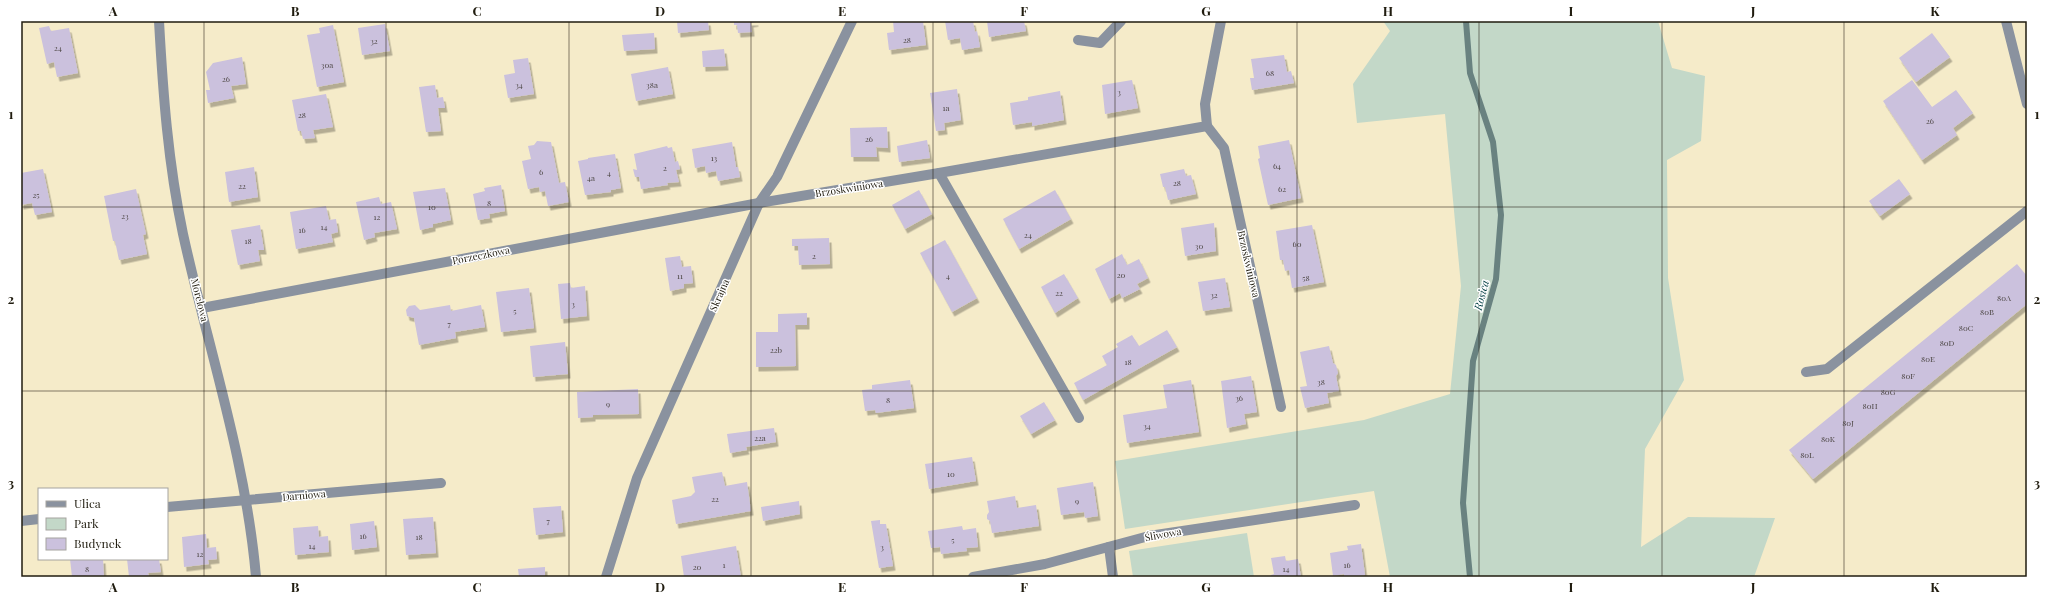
<svg xmlns="http://www.w3.org/2000/svg" width="2048" height="598" font-family="'Playfair Display',serif">
<style>
.green{fill:#c3d8c8}
.lines{fill:none;stroke-linecap:round;stroke-linejoin:round}
.stream{stroke:#698280;stroke-width:6}
.building{fill:#cbc1dd;filter:url(#shadow)}
.minor{stroke:#8a929f;stroke-width:10}
.grid{fill:none;stroke:#201c0f;stroke-width:1;stroke-opacity:0.55}
.labels{text-anchor:middle;dominant-baseline:central;stroke-width:3;stroke-linejoin:round;paint-order:stroke}
.number-label{font-size:8px;fill:#4b4542}
.street-label{font-size:10px;fill:#201c0f;stroke:#fff}
.water-label{font-size:11px;font-style:italic;fill:#023f43;stroke:#fff}
.neatline{fill:none;stroke:#201c0f;stroke-width:1.5}
.grid-label{font-size:13px;text-anchor:middle;font-weight:bold;fill:#201c0f}
</style>
<defs>
<filter id="shadow"><feDropShadow dx="2.5" dy="4.5" stdDeviation="0" flood-color="#0004"/></filter>
</defs>
<rect width="100%" height="100%" fill="#f5ebc9"/>
<g class="green">
<polygon points="1383,21 1658,21 1672,68 1705,76 1701,141 1667,160 1668,278 1684,380 1645,449 1641,547 1688,517 1775,518 1754,577 1390,577 1374,491 1125,529 1115,461 1364,420 1450,394 1461,286 1445,114 1357,123 1353,84 1390,31"/>
<polygon points="1247,533 1254,577 1133,577 1129,551"/>
</g>
<g class="lines">
<polyline class="stream" points="1466,21 1470,73 1493,142 1501,215 1496,279 1473,361 1463,503 1470,577"/>
</g>
<g class="building">
<polygon points="677,21 708,21 709,30 678,33"/>
<polygon points="734,21 756,21 756,22 751,23 752,32 738,33 737,25 734,25"/>
<polygon points="893,21 923,21 926,45 889,50 887,33 894,32"/>
<polygon points="945,21 973,21 975,32 977,31 980,47 962,50 960,38 948,40"/>
<polygon points="987,21 1024,21 1026,31 989,37"/>
<polygon points="385,24 390,51 362,55 358,28"/>
<polygon points="333,25 344,82 317,87 307,35 320,33 319,28"/>
<polygon points="49,26 51,31 69,28 78,73 57,77 54,62 47,64 39,28"/>
<polygon points="654,33 655,49 624,51 622,35"/>
<polygon points="1932,33 1950,57 1916,82 1899,58"/>
<polygon points="724,49 726,66 703,67 702,51"/>
<polygon points="1284,55 1287,72 1291,71 1294,83 1252,90 1250,78 1254,78 1251,59"/>
<polygon points="242,57 246,84 231,86 234,98 208,103 206,90 210,90 206,72 213,63"/>
<polygon points="528,58 534,94 508,98 504,75 515,73 513,60"/>
<polygon points="668,67 673,94 636,101 631,74"/>
<polygon points="1132,80 1138,108 1105,114 1102,85"/>
<polygon points="1912,80 1932,107 1956,90 1973,113 1953,128 1957,135 1922,160 1883,101"/>
<polygon points="435,85 437,98 443,97 445,108 438,108 441,131 426,132 419,87"/>
<polygon points="957,89 961,120 944,123 945,130 936,131 930,93"/>
<polygon points="1060,91 1064,120 1032,126 1032,122 1013,125 1010,103 1028,100 1028,97"/>
<polygon points="326,94 333,127 313,130 315,138 303,139 301,131 298,131 292,100"/>
<polygon points="887,127 888,148 876,147 877,157 851,157 850,128"/>
<polygon points="927,140 930,158 899,162 897,146"/>
<polygon points="1289,140 1301,198 1268,205 1258,159 1260,158 1258,146"/>
<polygon points="537,141 551,142 559,183 565,182 569,202 548,206 545,191 540,192 539,187 528,189 522,161 531,159 528,146 534,145"/>
<polygon points="732,142 736,167 738,167 740,177 718,181 716,171 706,173 705,166 695,168 692,149"/>
<polygon points="667,146 668,148 672,147 675,162 678,161 680,169 676,170 679,182 667,183 668,185 641,189 639,177 635,177 633,169 637,170 634,154"/>
<polygon points="615,154 621,188 611,190 611,192 585,195 578,161 588,159 588,158"/>
<polygon points="254,167 258,197 229,202 225,172"/>
<polygon points="43,169 52,212 35,215 32,203 21,205 21,173"/>
<polygon points="1184,169 1186,176 1191,175 1196,194 1168,200 1165,187 1163,187 1160,174"/>
<polygon points="1899,179 1910,194 1880,216 1869,201"/>
<polygon points="501,185 505,211 489,214 490,218 478,220 473,194 485,191 484,188"/>
<polygon points="445,188 451,220 433,224 433,227 420,230 413,192"/>
<polygon points="136,189 146,234 143,235 147,254 119,260 115,241 113,241 104,196"/>
<polygon points="919,190 932,214 905,229 892,205"/>
<polygon points="1055,190 1071,219 1019,249 1003,219"/>
<polygon points="379,197 381,204 391,202 397,229 374,233 375,237 364,240 356,202"/>
<polygon points="326,206 329,220 336,219 338,232 331,234 333,242 296,249 290,212"/>
<polygon points="1214,223 1216,251 1185,256 1181,228"/>
<polygon points="260,225 264,250 258,250 260,261 238,265 231,230"/>
<polygon points="1312,225 1324,282 1292,288 1289,270 1285,271 1283,260 1280,260 1276,231"/>
<polygon points="829,238 830,264 799,265 798,246 792,246 792,239"/>
<polygon points="945,240 977,298 952,312 920,253"/>
<polygon points="1122,254 1127,265 1139,259 1148,278 1137,284 1140,289 1122,298 1120,293 1109,299 1095,269"/>
<polygon points="680,256 682,267 691,266 693,283 684,284 684,288 670,291 665,258"/>
<polygon points="2017,264 2027,276 2027,304 1813,479 1789,450"/>
<polygon points="1064,274 1078,298 1055,313 1041,287"/>
<polygon points="1225,278 1230,307 1203,311 1198,282"/>
<polygon points="570,283 571,288 585,286 587,316 561,319 558,284"/>
<polygon points="529,288 534,328 501,332 496,292"/>
<polygon points="415,305 420,310 450,305 451,311 481,305 485,327 455,332 456,338 419,345 414,318 407,316 406,310 409,306"/>
<polygon points="807,313 807,325 795,325 796,366 756,367 756,332 778,332 778,314"/>
<polygon points="1167,330 1177,347 1083,400 1074,383 1107,365 1102,356 1118,347 1116,344 1132,335 1139,346"/>
<polygon points="565,342 568,374 533,377 530,346"/>
<polygon points="1329,346 1333,363 1336,365 1338,373 1336,376 1339,391 1327,393 1329,403 1305,408 1300,387 1307,386 1300,352"/>
<polygon points="1251,376 1257,412 1244,414 1246,424 1227,428 1221,381"/>
<polygon points="910,380 914,408 876,413 875,410 865,411 862,390 872,389 872,385"/>
<polygon points="1191,380 1199,432 1127,443 1123,415 1167,408 1163,385"/>
<polygon points="638,389 639,414 593,415 593,417 578,418 577,392"/>
<polygon points="1044,402 1055,420 1031,434 1020,416"/>
<polygon points="774,428 776,442 746,447 747,450 730,453 727,434"/>
<polygon points="972,457 976,481 929,489 925,464"/>
<polygon points="722,472 725,486 747,482 751,511 676,524 672,500 691,496 695,492 692,477"/>
<polygon points="1093,482 1098,516 1085,518 1084,512 1061,515 1057,488"/>
<polygon points="1015,496 1017,508 1036,505 1039,526 992,533 990,521 987,519 987,515 989,512 987,501"/>
<polygon points="799,501 800,514 763,521 761,507"/>
<polygon points="561,506 563,532 536,535 533,508"/>
<polygon points="433,517 436,553 406,555 403,519"/>
<polygon points="880,520 880,524 886,524 893,566 879,568 871,521"/>
<polygon points="374,521 377,547 352,550 350,524"/>
<polygon points="318,526 319,537 328,536 329,552 295,555 293,528"/>
<polygon points="962,526 963,530 976,528 978,547 966,548 967,551 941,554 940,547 931,548 928,531"/>
<polygon points="206,534 207,548 216,547 217,559 208,560 209,564 184,567 182,537"/>
<polygon points="1361,544 1365,575 1353,577 1344,577 1344,574 1333,576 1330,553 1348,550 1347,546"/>
<polygon points="736,546 741,577 684,577 681,556"/>
<polygon points="1285,556 1286,561 1298,559 1301,577 1271,577 1271,575 1274,574 1271,558"/>
<polygon points="70,559 103,559 104,577 72,577"/>
<polygon points="127,559 159,559 161,572 148,573 149,577 129,577"/>
<polygon points="545,567 545,577 519,577 518,569"/>
</g>
<g class="lines">
<g class="minor">
<path d="M159 21C163 93 168 163 183 234 208 348 246 460 256 577"/>
<polyline points="2006,21 2027,104"/>
<polyline points="1078,40 1100,43 1121,21"/>
<polyline points="1207,126 1224,148 1281,407"/>
<polyline points="939,173 1079,418"/>
<polyline points="202,308 759,203 939,173 1207,126 1205,104 1221,21"/>
<polyline points="1806,372 1827,369 2027,211"/>
<polyline points="167,507 441,483"/>
<polyline points="21,521 39,519"/>
<polyline points="1109,547 1113,577"/>
<polyline points="606,577 637,478 759,203 777,177 852,21"/>
<polyline points="973,577 1045,564 1149,536 1355,505"/>
</g>
</g>
<path class="grid" d="M204 21V577M386 21V577M569 21V577M751 21V577M933 21V577M1115 21V577M1297 21V577M1479 21V577M1662 21V577M1844 21V577M21 207H2027M21 391H2027"/>
<g class="labels">
<g class="number-label">
<text x="907" y="39">28</text>
<text x="374" y="40">32</text>
<text x="58" y="47">24</text>
<text x="327" y="64">30a</text>
<text x="1270" y="72">68</text>
<text x="226" y="78">26</text>
<text x="519" y="84">34</text>
<text x="652" y="84">38a</text>
<text x="1119" y="91">3</text>
<text x="946" y="107">1a</text>
<text x="302" y="114">28</text>
<text x="1930" y="120">26</text>
<text x="869" y="138">26</text>
<text x="714" y="157">13</text>
<text x="1277" y="165">64</text>
<text x="665" y="167">2</text>
<text x="541" y="171">6</text>
<text x="609" y="172">4</text>
<text x="591" y="177">4a</text>
<text x="1177" y="182">28</text>
<text x="242" y="185">22</text>
<text x="1282" y="188">62</text>
<text x="36" y="194">25</text>
<text x="489" y="202">8</text>
<text x="432" y="206">10</text>
<text x="125" y="215">23</text>
<text x="377" y="216">12</text>
<text x="324" y="226">14</text>
<text x="302" y="229">16</text>
<text x="1028" y="234">24</text>
<text x="248" y="240">18</text>
<text x="1297" y="243">60</text>
<text x="1199" y="245">30</text>
<text x="814" y="255">2</text>
<text x="1121" y="274">20</text>
<text x="680" y="275">11</text>
<text x="948" y="275">4</text>
<text x="1306" y="277">58</text>
<text x="1059" y="292">22</text>
<text x="1214" y="294">32</text>
<text x="2004" y="297">80A</text>
<text x="573" y="303">3</text>
<text x="515" y="310">5</text>
<text x="1987" y="311">80B</text>
<text x="449" y="323">7</text>
<text x="1966" y="327">80C</text>
<text x="1947" y="342">80D</text>
<text x="776" y="349">22b</text>
<text x="1928" y="358">80E</text>
<text x="1128" y="361">18</text>
<text x="1908" y="375">80F</text>
<text x="1321" y="381">38</text>
<text x="1888" y="391">80G</text>
<text x="1239" y="397">36</text>
<text x="888" y="399">8</text>
<text x="608" y="403">9</text>
<text x="1870" y="405">80H</text>
<text x="1848" y="422">80J</text>
<text x="1147" y="425">34</text>
<text x="760" y="437">22a</text>
<text x="1828" y="438">80K</text>
<text x="1807" y="454">80L</text>
<text x="951" y="473">10</text>
<text x="715" y="498">22</text>
<text x="1077" y="500">9</text>
<text x="548" y="520">7</text>
<text x="363" y="535">16</text>
<text x="419" y="536">18</text>
<text x="953" y="539">5</text>
<text x="312" y="545">14</text>
<text x="882" y="546">3</text>
<text x="200" y="553">12</text>
<text x="724" y="564">1</text>
<text x="1347" y="564">16</text>
<text x="697" y="566">20</text>
<text x="87" y="568">8</text>
<text x="1286" y="568">14</text>
</g>
<g class="street-label">
<text transform="translate(849 188) rotate(-9)">Brzoskwiniowa</text>
<text transform="translate(481 255) rotate(-11)">Porzeczkowa</text>
<text transform="translate(1249 264) rotate(77)">Brzoskwiniowa</text>
<text transform="translate(719 295) rotate(-66)">Skrajna</text>
<text transform="translate(200 300) rotate(76)">Morelowa</text>
<text transform="translate(304 495) rotate(-5)">Darniowa</text>
<text transform="translate(1163 534) rotate(-10)">Śliwowa</text>
</g>
<g class="water-label">
<text transform="translate(1481 295) rotate(-75)">Rosica</text>
</g>
</g>
<rect width="2048" height="598" fill="none" stroke="#ffffff" stroke-width="44"/>
<rect x="38" y="488" width="130" height="72" fill="#ffffff" stroke="#a6a49f"/>
<rect x="46" y="501" width="20" height="6" fill="#8a929f" stroke="#a6a49f"/>
<text x="74" y="508" font-size="12" fill="#201c0f">Ulica</text>
<rect x="46" y="518" width="20" height="12" fill="#c3d8c8" stroke="#a6a49f"/>
<text x="74" y="528" font-size="12" fill="#201c0f">Park</text>
<rect x="46" y="538" width="20" height="12" fill="#cbc1dd" stroke="#a6a49f"/>
<text x="74" y="548" font-size="12" fill="#201c0f">Budynek</text>
<rect x="22" y="22" width="2004" height="554" class="neatline"/>
<g class="grid-label">
<text x="113" y="16">A</text>
<text x="295" y="16">B</text>
<text x="477" y="16">C</text>
<text x="660" y="16">D</text>
<text x="842" y="16">E</text>
<text x="1024" y="16">F</text>
<text x="1206" y="16">G</text>
<text x="1388" y="16">H</text>
<text x="1571" y="16">I</text>
<text x="1753" y="16">J</text>
<text x="1935" y="16">K</text>
<text x="11" y="119">1</text>
<text x="2037" y="119">1</text>
<text x="11" y="304">2</text>
<text x="2037" y="304">2</text>
<text x="11" y="488">3</text>
<text x="2037" y="488">3</text>
<text x="113" y="592">A</text>
<text x="295" y="592">B</text>
<text x="477" y="592">C</text>
<text x="660" y="592">D</text>
<text x="842" y="592">E</text>
<text x="1024" y="592">F</text>
<text x="1206" y="592">G</text>
<text x="1388" y="592">H</text>
<text x="1571" y="592">I</text>
<text x="1753" y="592">J</text>
<text x="1935" y="592">K</text>
</g>
</svg>
